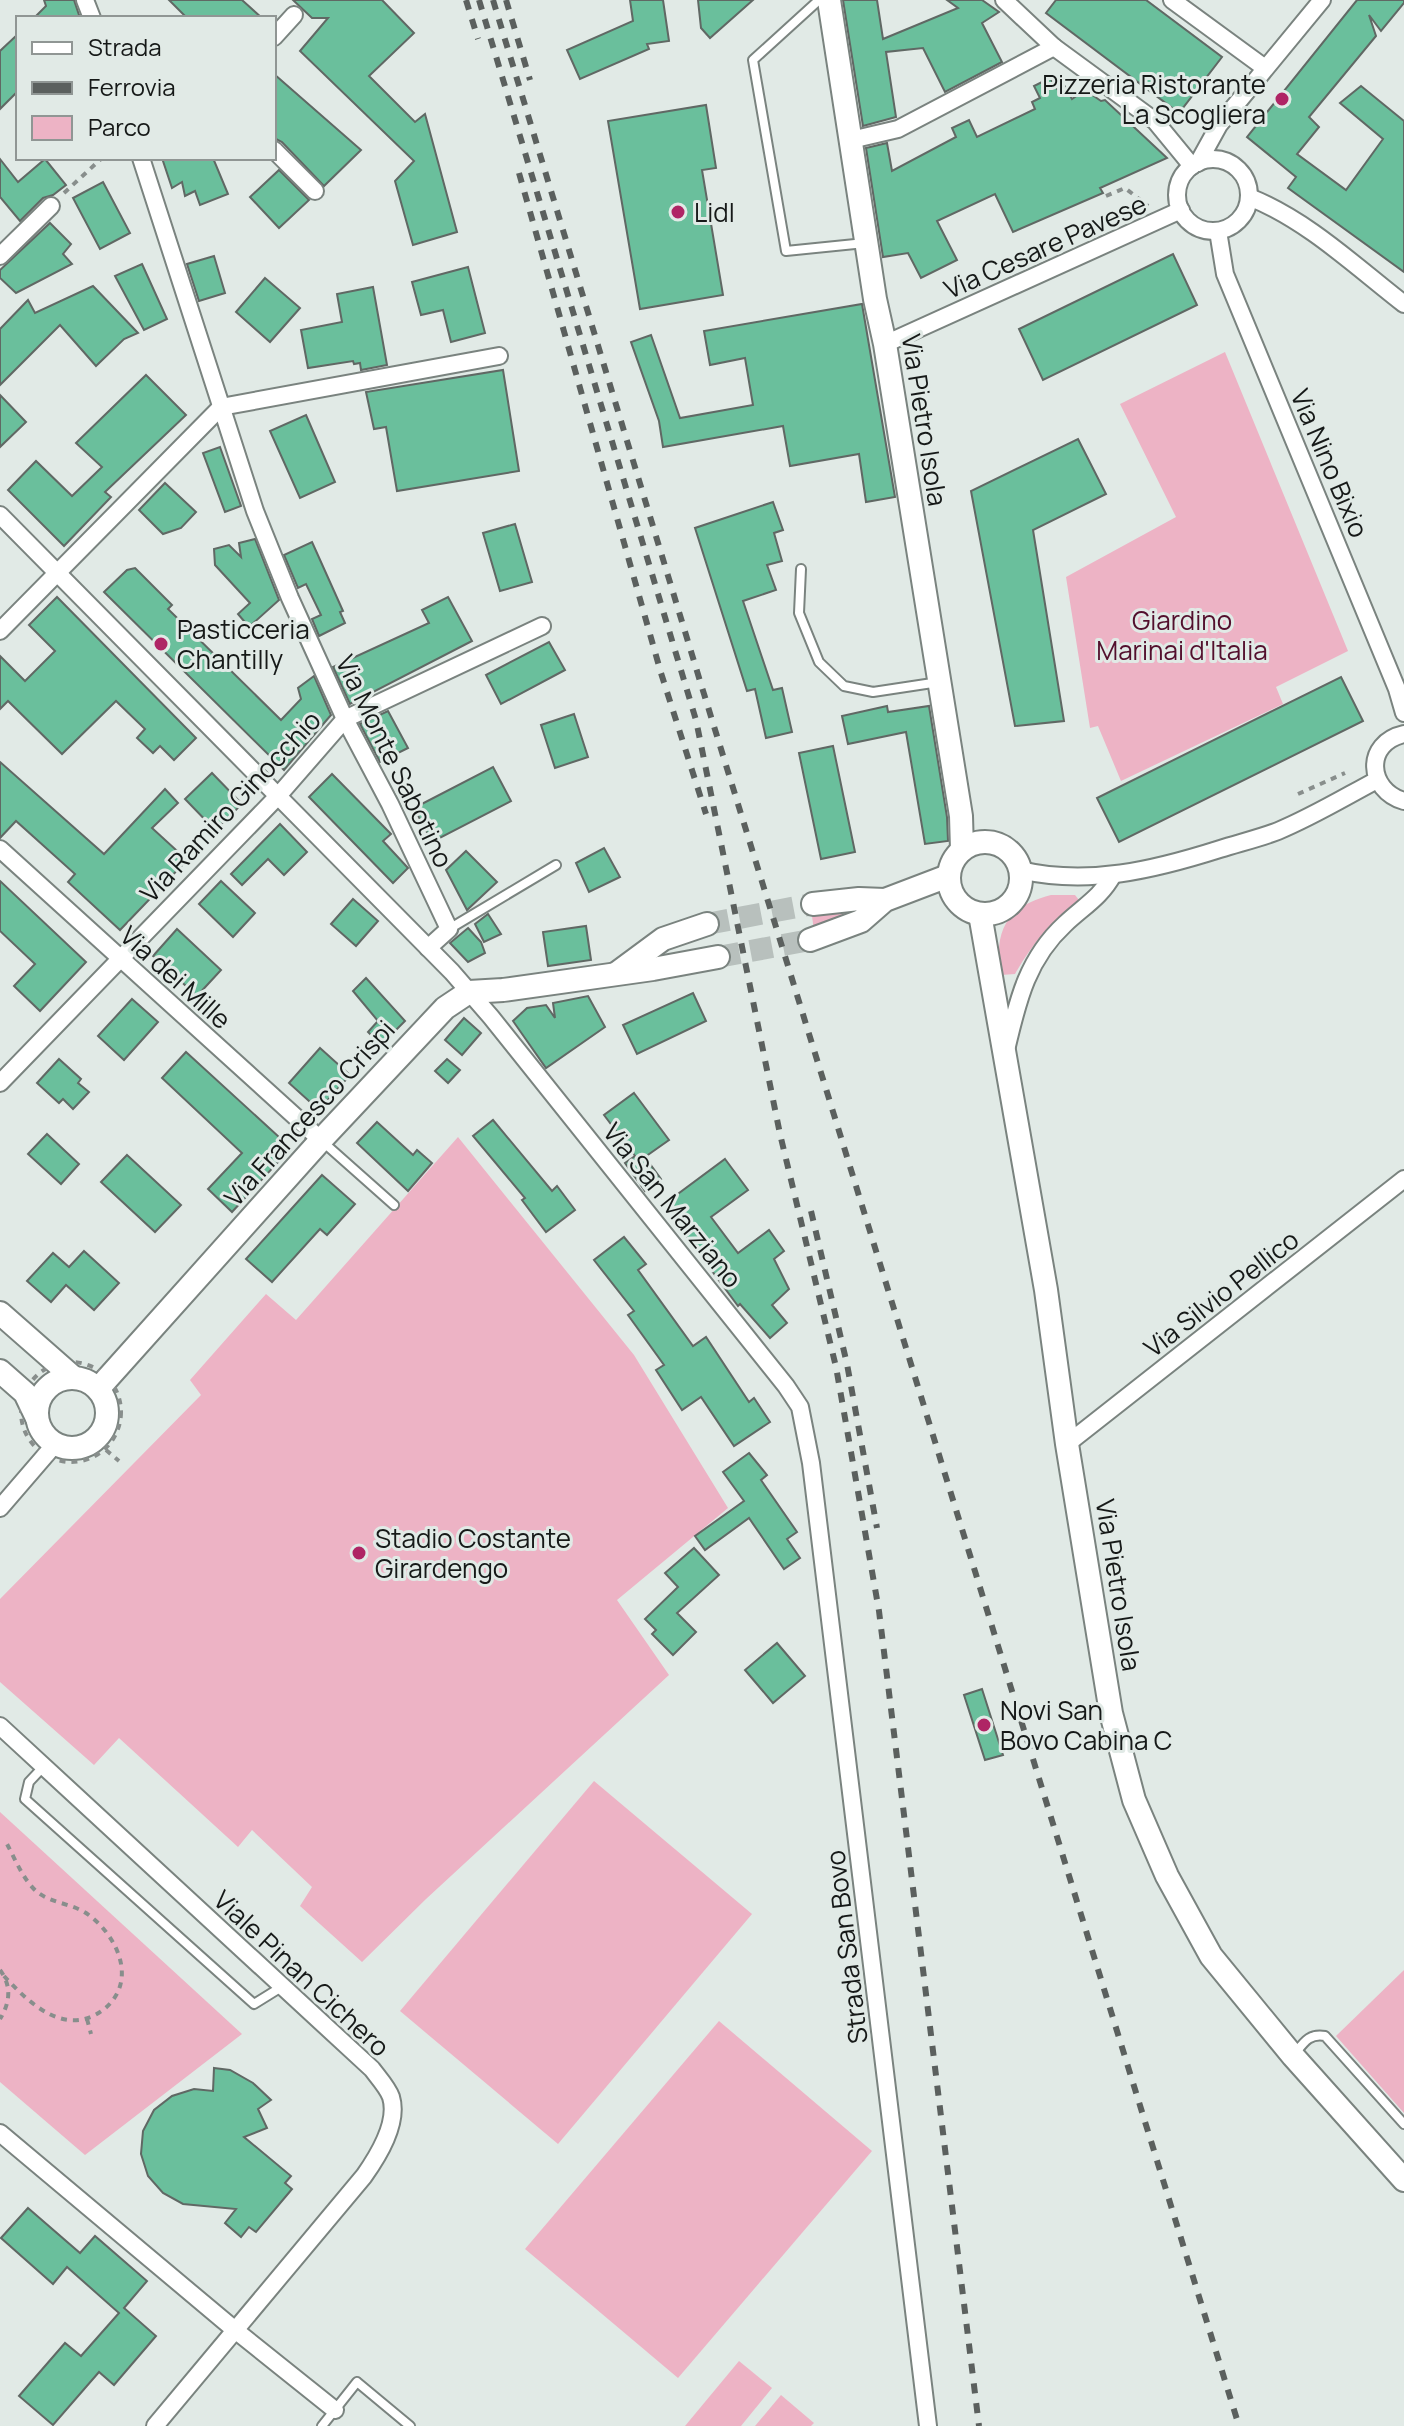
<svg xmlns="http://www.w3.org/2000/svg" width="1404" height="2426" font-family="Manrope,sans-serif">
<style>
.green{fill:#edb3c5}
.building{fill:#6abf9c;stroke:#606864;stroke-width:2}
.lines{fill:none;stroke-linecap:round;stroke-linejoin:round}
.tertiary-tunnel{stroke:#b8c0bd;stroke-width:22;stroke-dasharray:22 11;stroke-linecap:butt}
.service-casing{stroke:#7a837f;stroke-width:12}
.minor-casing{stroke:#7a837f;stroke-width:20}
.tertiary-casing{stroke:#7a837f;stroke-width:26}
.path{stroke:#888e8c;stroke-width:4;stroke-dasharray:6 6;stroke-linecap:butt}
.service{stroke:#fff;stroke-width:8}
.minor{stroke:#fff;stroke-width:16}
.tertiary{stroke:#fff;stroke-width:22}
.rail{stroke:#5b605e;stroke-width:6;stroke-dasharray:10 10;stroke-linecap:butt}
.poi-dot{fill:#af2565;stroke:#e1eae6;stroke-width:3}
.labels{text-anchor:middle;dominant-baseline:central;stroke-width:6;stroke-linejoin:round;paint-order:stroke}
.poi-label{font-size:26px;fill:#161918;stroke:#e1eae6;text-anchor:start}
.street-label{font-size:26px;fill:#161918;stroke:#e1eae6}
.park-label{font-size:26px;fill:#530f2d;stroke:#e1eae6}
</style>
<rect width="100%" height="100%" fill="#e1eae6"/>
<g class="green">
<polygon points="1225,352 1348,651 1276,687 1283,704 1121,781 1098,726 1090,728 1066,577 1176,517 1120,404"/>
<path d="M1051 895H1075L1079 900C1052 920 1032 944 1015 974L1001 975C993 931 1007 906 1051 895Z"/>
<polygon points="852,909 855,914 814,931 812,916"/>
<polygon points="458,1137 634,1355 728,1508 617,1600 669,1675 426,1899 362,1962 300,1906 312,1887 252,1830 238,1847 119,1738 94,1765 0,1682 0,1599 201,1395 190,1380 266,1294 296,1320"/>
<polygon points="594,1781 752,1914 558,2144 400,2011"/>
<polygon points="0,1812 242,2034 85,2155 0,2082"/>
<polygon points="1404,1970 1404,2113 1336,2036"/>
<polygon points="719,2021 872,2151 678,2378 525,2249"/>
<polygon points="739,2361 772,2388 741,2426 685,2426"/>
<polygon points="781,2395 814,2423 811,2426 755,2426"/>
</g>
<g class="building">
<polygon points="44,0 74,0 80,18 34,18 46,6"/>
<polygon points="169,0 242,0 262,18 187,18"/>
<polygon points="293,0 382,0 414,33 369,76 415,122 425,114 457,232 413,245 395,181 414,161 300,51 328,18 312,18"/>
<polygon points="630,0 663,0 669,41 647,44 649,49 580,79 567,50 633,21"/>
<polygon points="698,0 753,0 710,38 701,28"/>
<polygon points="843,0 877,0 883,39 958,8 947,0 982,0 999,12 982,23 1002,62 945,92 923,48 886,52 896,117 863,126"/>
<polygon points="1056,0 1146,0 1222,57 1179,113 1046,13"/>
<polygon points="1357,0 1404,0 1404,3 1381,31 1369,15 1376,36 1309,117 1319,127 1297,154 1346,190 1383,139 1340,103 1361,86 1404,121 1404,272 1288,188 1296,177 1247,137"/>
<polygon points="18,34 18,91 0,109 0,51"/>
<polygon points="274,74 361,150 324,186 282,142 274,138"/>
<polygon points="1050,78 1057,89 1064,85 1072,99 1085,90 1101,101 1105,100 1167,158 1100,188 1103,193 1013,232 995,194 937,221 957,260 921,278 908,253 883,257 866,148 887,143 892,171 956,137 952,128 969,120 977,137 1035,109 1032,102 1040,98 1034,86"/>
<polygon points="706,105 716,168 702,170 723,295 640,309 608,121"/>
<polygon points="162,158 213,158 228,194 200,205 195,191 185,196 182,182 172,188"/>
<polygon points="0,159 18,182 45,159 66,185 53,195 43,198 20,221 0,197"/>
<polygon points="279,170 309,200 279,228 250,197"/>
<polygon points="103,182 130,233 100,249 73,198"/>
<polygon points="50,223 71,244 63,254 72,264 16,293 0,278 0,270"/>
<polygon points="1173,254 1197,305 1043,380 1019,329"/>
<polygon points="214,256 225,293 199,301 187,264"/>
<polygon points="142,264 167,319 144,330 115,276"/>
<polygon points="468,267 485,333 451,342 443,310 421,315 412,282"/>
<polygon points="265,278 300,308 270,342 236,312"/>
<polygon points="93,286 138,333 124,339 96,366 60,325 0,385 0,329 28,300 35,313"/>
<polygon points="373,287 387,365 361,370 360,363 354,364 353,361 308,368 301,330 342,322 337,294"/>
<polygon points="862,304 895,497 866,502 859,454 790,466 783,426 663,447 659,421 631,342 651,335 680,418 753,405 745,358 710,365 704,331"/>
<polygon points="503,370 519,471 397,491 386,427 374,429 366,392"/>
<polygon points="146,375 186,415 105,492 111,497 64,546 8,490 36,461 72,496 102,467 76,443"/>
<polygon points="0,395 26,422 0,447"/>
<polygon points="306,415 335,482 300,498 270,431"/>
<polygon points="1078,439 1106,494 1033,530 1064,721 1015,726 971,491"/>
<polygon points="220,447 241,506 225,512 203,453"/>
<polygon points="165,483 196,512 181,528 163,534 139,510"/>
<polygon points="773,502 783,530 774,533 782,561 767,565 776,590 743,601 773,690 782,688 792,732 766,738 755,689 747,691 695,528"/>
<polygon points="515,524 532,582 500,591 483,533"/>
<polygon points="255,539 279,600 249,627 238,614 250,603 215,565 214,549 229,545 241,557 239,543"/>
<polygon points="312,542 343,611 340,612 345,623 319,636 312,619 321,615 306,584 298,588 284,555"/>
<polygon points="135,568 172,605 168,609 281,720 301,699 298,688 314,676 331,715 284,770 104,592 127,570"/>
<polygon points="57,597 196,738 174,760 160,746 153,753 137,738 145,729 116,701 62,754 8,701 0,709 0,656 25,681 55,651 29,625"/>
<polygon points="448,597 472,641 350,704 333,667 429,623 422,610"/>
<polygon points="549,642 565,670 501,704 486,675"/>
<polygon points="1341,677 1363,721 1119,842 1097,798"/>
<polygon points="887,706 888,712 929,706 947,817 948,841 925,844 906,732 848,744 842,716"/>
<polygon points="388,711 408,748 380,762 360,724"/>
<polygon points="574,714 588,757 555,768 541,725"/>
<polygon points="833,746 855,852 821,859 799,753"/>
<polygon points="0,762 104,854 165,789 178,803 152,828 187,860 120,930 68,882 75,874 16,821 0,838"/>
<polygon points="493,767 511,801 432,842 414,808"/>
<polygon points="212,773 242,804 215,830 185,799"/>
<polygon points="332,774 391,834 383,841 408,868 393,883 309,797"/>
<polygon points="280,824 307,852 284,875 268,859 242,885 231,874"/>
<polygon points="604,848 620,877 589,892 576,863"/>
<polygon points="466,851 497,882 467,910 446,870"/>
<polygon points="0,881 86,962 40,1011 14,986 35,964 0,931"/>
<polygon points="221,881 255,913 233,937 199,904"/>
<polygon points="353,899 378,921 356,946 331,924"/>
<polygon points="488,914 501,934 484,942 475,924"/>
<polygon points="586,926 591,960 548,966 543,932"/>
<polygon points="468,928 481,942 485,953 468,962 450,943"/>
<polygon points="177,929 221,970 197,996 153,956"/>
<polygon points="366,978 405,1021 381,1045 368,1032 378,1021 353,991"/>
<polygon points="693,993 706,1021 637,1054 623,1025"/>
<polygon points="588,996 605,1027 546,1068 513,1021 527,1008 546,1005 555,1018 553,1003"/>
<polygon points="132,999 158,1022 124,1060 98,1036"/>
<polygon points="464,1018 481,1033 462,1055 445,1040"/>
<polygon points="320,1048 350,1075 319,1110 289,1083"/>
<polygon points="186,1052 291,1148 232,1212 208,1189 242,1153 162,1078"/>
<polygon points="59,1059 81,1079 78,1083 89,1092 73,1109 63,1099 59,1103 37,1083"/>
<polygon points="447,1059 460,1070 448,1083 435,1071"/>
<polygon points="634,1093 669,1140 645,1157 661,1179 645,1191 625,1163 635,1156 604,1115"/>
<polygon points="493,1120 552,1191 557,1186 575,1210 546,1232 522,1200 525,1198 473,1136"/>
<polygon points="377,1122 413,1155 417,1150 432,1163 408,1191 357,1143"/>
<polygon points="47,1134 79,1164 61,1184 28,1154"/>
<polygon points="127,1155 181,1205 155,1232 101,1182"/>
<polygon points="725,1159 748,1190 711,1217 738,1253 769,1230 784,1251 774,1259 789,1289 772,1305 787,1323 770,1338 740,1304 738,1306 663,1205"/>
<polygon points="322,1175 355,1204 327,1235 320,1229 272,1282 246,1259"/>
<polygon points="624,1237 646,1264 638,1270 693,1346 706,1337 749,1402 754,1398 770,1422 734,1446 701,1397 682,1410 656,1370 664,1365 628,1315 634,1311 594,1260"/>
<polygon points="84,1251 119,1283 94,1310 66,1285 51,1302 27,1281 53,1253 69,1267"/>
<polygon points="749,1453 767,1475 761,1480 797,1532 787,1539 800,1558 784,1569 749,1518 705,1550 695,1536 744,1501 723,1472"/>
<polygon points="694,1548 719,1575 677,1613 696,1632 673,1655 652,1634 656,1630 645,1619 678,1587 665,1573"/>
<polygon points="777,1643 805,1676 773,1703 745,1670"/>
<polygon points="982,1689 1003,1755 985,1760 964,1695"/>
<polygon points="214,2068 230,2070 253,2083 271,2100 258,2109 267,2128 244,2137 291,2176 285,2183 292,2189 256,2232 249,2227 241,2237 225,2223 236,2209 183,2204 163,2193 148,2176 141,2154 143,2131 154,2110 172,2096 194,2089 213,2091"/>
<polygon points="28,2208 80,2253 95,2236 147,2281 124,2308 156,2336 114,2385 99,2372 53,2425 19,2396 65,2343 81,2356 119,2313 67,2267 53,2284 1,2238"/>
</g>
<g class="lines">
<g class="tertiary-tunnel">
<polyline points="707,924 813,904"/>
<polyline points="718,957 810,940"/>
</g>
<g class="service-casing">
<g id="service">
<polyline points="819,0 753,60 786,251 865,243"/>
<polyline points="801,569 799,613 819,662 844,686 873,692 939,682"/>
<polyline points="449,929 556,865"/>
<polyline points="323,1142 394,1205"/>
<polyline points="44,1766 29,1782 25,1799 254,2004 283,1986"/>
<path d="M1293 2056C1303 2044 1308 2033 1325 2036L1404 2124"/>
<polyline points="322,2426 357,2382 410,2426"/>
</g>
</g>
<g class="minor-casing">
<g id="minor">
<polyline points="85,0 92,18"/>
<polyline points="1004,0 1054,47 1155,121 1192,166"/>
<polyline points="1172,0 1265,68"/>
<polyline points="274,37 294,15"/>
<polyline points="851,140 898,129 1054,47"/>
<polyline points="274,150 315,191"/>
<polyline points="141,158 255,511 290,598 345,719 390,804 449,929 428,948"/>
<circle cx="1213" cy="195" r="36"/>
<polyline points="1198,163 1219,125 1322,0"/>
<path d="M1249 197C1307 220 1355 266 1404 304"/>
<polyline points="1218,231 1225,274 1397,689 1404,713"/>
<polyline points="0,256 51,206"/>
<polyline points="885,344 1181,210"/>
<polyline points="0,515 452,972 491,1017 786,1386 800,1407 811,1463 928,2426"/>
<polyline points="0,631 221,407 499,356"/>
<path d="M1404 734C1364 743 1367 790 1404 801"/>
<polyline points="0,849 321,1140"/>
<path d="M1020 870C1088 886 1154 870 1220 849 1239 843 1260 838 1278 831 1312 817 1345 797 1377 780"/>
<path d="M1007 1046C1018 999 1028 958 1065 924 1083 907 1101 897 1113 875"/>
<polyline points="0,1083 278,796 345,719 542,626"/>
<polyline points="1067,1444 1404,1179"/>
<polyline points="0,1508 56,1443"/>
<path d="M0 1726 372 2069C378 2077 388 2088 391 2097 399 2123 378 2156 364 2176L155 2426"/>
<polyline points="0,2133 235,2330 335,2410"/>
</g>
</g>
<g class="tertiary-casing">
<g id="tertiary">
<polyline points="829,0 875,299 885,344 961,816 962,850"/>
<circle cx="985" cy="878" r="36"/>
<polyline points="813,904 859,899 885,900"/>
<polyline points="980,914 1046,1290 1067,1444 1111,1713 1134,1800 1167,1876 1211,1956 1293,2056 1404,2180"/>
<polyline points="810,940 861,921 885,900 948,876"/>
<polyline points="617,973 663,939 707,924"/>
<polyline points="0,1313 74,1378"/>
<polyline points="0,1371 25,1393 37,1418"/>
<circle cx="72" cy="1413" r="35"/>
<polyline points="98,1389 321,1140 445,1008 469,992 503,990 653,969 718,957"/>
</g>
</g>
<g class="path">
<polyline points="64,193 102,158"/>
<polyline points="1106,196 1125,188 1148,206"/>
<polyline points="1298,794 1345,773"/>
<circle cx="71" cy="1412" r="50"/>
<polyline points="106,1450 119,1461"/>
<path d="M0 1970C12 1986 10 2003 0 2019"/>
<path d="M4 1976C29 2003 65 2038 103 2010 139 1982 118 1935 86 1913 70 1903 50 1903 36 1891 23 1879 15 1859 7 1844"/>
<polyline points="87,2019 91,2034"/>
</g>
<use href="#service" class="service"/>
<use href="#minor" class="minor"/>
<use href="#tertiary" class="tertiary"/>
<g class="rail">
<polyline points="466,0 478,39"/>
<polyline points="479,0 696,720 780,1134 836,1367 879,1611 979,2426"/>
<polyline points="493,0 700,681 1239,2426"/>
<polyline points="506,0 530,80"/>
<polyline points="519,173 661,673 706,814"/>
<polyline points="811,1211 847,1364 877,1528"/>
</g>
</g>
<g class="poi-dot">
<circle cx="1282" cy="99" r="8"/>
<circle cx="678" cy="212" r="8"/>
<circle cx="161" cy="644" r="8"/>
<circle cx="359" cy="1553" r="8"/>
<circle cx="984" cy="1725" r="8"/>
</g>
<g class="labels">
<g class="poi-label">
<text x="1266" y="84" text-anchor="end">Pizzeria Ristorante<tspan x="1266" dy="30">La Scogliera</tspan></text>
<text x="694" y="212">Lidl</text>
<text x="177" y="629">Pasticceria<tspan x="177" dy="30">Chantilly</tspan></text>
<text x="375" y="1538">Stadio Costante<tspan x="375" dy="30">Girardengo</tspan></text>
<text x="1000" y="1710">Novi San<tspan x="1000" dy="30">Bovo Cabina C</tspan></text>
</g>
<g class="street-label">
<text transform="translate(1045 246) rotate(-24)">Via Cesare Pavese</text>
<text transform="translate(925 420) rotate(81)">Via Pietro Isola</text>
<text transform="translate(1330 463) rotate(67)">Via Nino Bixio</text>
<text transform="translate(395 761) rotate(64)">Via Monte Sabotino</text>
<text transform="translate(230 806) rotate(-47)">Via Ramiro Ginocchio</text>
<text transform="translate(176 977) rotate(42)">Via dei Mille</text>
<text transform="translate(309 1113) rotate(-48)">Via Francesco Crispi</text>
<text transform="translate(673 1205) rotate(51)">Via San Marziano</text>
<text transform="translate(1221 1293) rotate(-38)">Via Silvio Pellico</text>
<text transform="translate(1119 1585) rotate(81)">Via Pietro Isola</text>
<text transform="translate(846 1947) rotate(-97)">Strada San Bovo</text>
<text transform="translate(302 1973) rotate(43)">Viale Pinan Cichero</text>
</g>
<g class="park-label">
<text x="1182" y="620">Giardino<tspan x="1182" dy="30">Marinai d'Italia</tspan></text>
</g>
</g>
<rect x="16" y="16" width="260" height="144" fill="#e1eae6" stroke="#909694" stroke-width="2"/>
<rect x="32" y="42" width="40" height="12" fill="#ffffff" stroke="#909694" stroke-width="2"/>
<text x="88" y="56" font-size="24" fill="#161918">Strada</text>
<rect x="32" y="82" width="40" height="12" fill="#5b605e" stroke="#909694" stroke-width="2"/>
<text x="88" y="96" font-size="24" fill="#161918">Ferrovia</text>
<rect x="32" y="116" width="40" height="24" fill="#edb3c5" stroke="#909694" stroke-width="2"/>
<text x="88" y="136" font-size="24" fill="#161918">Parco</text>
</svg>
